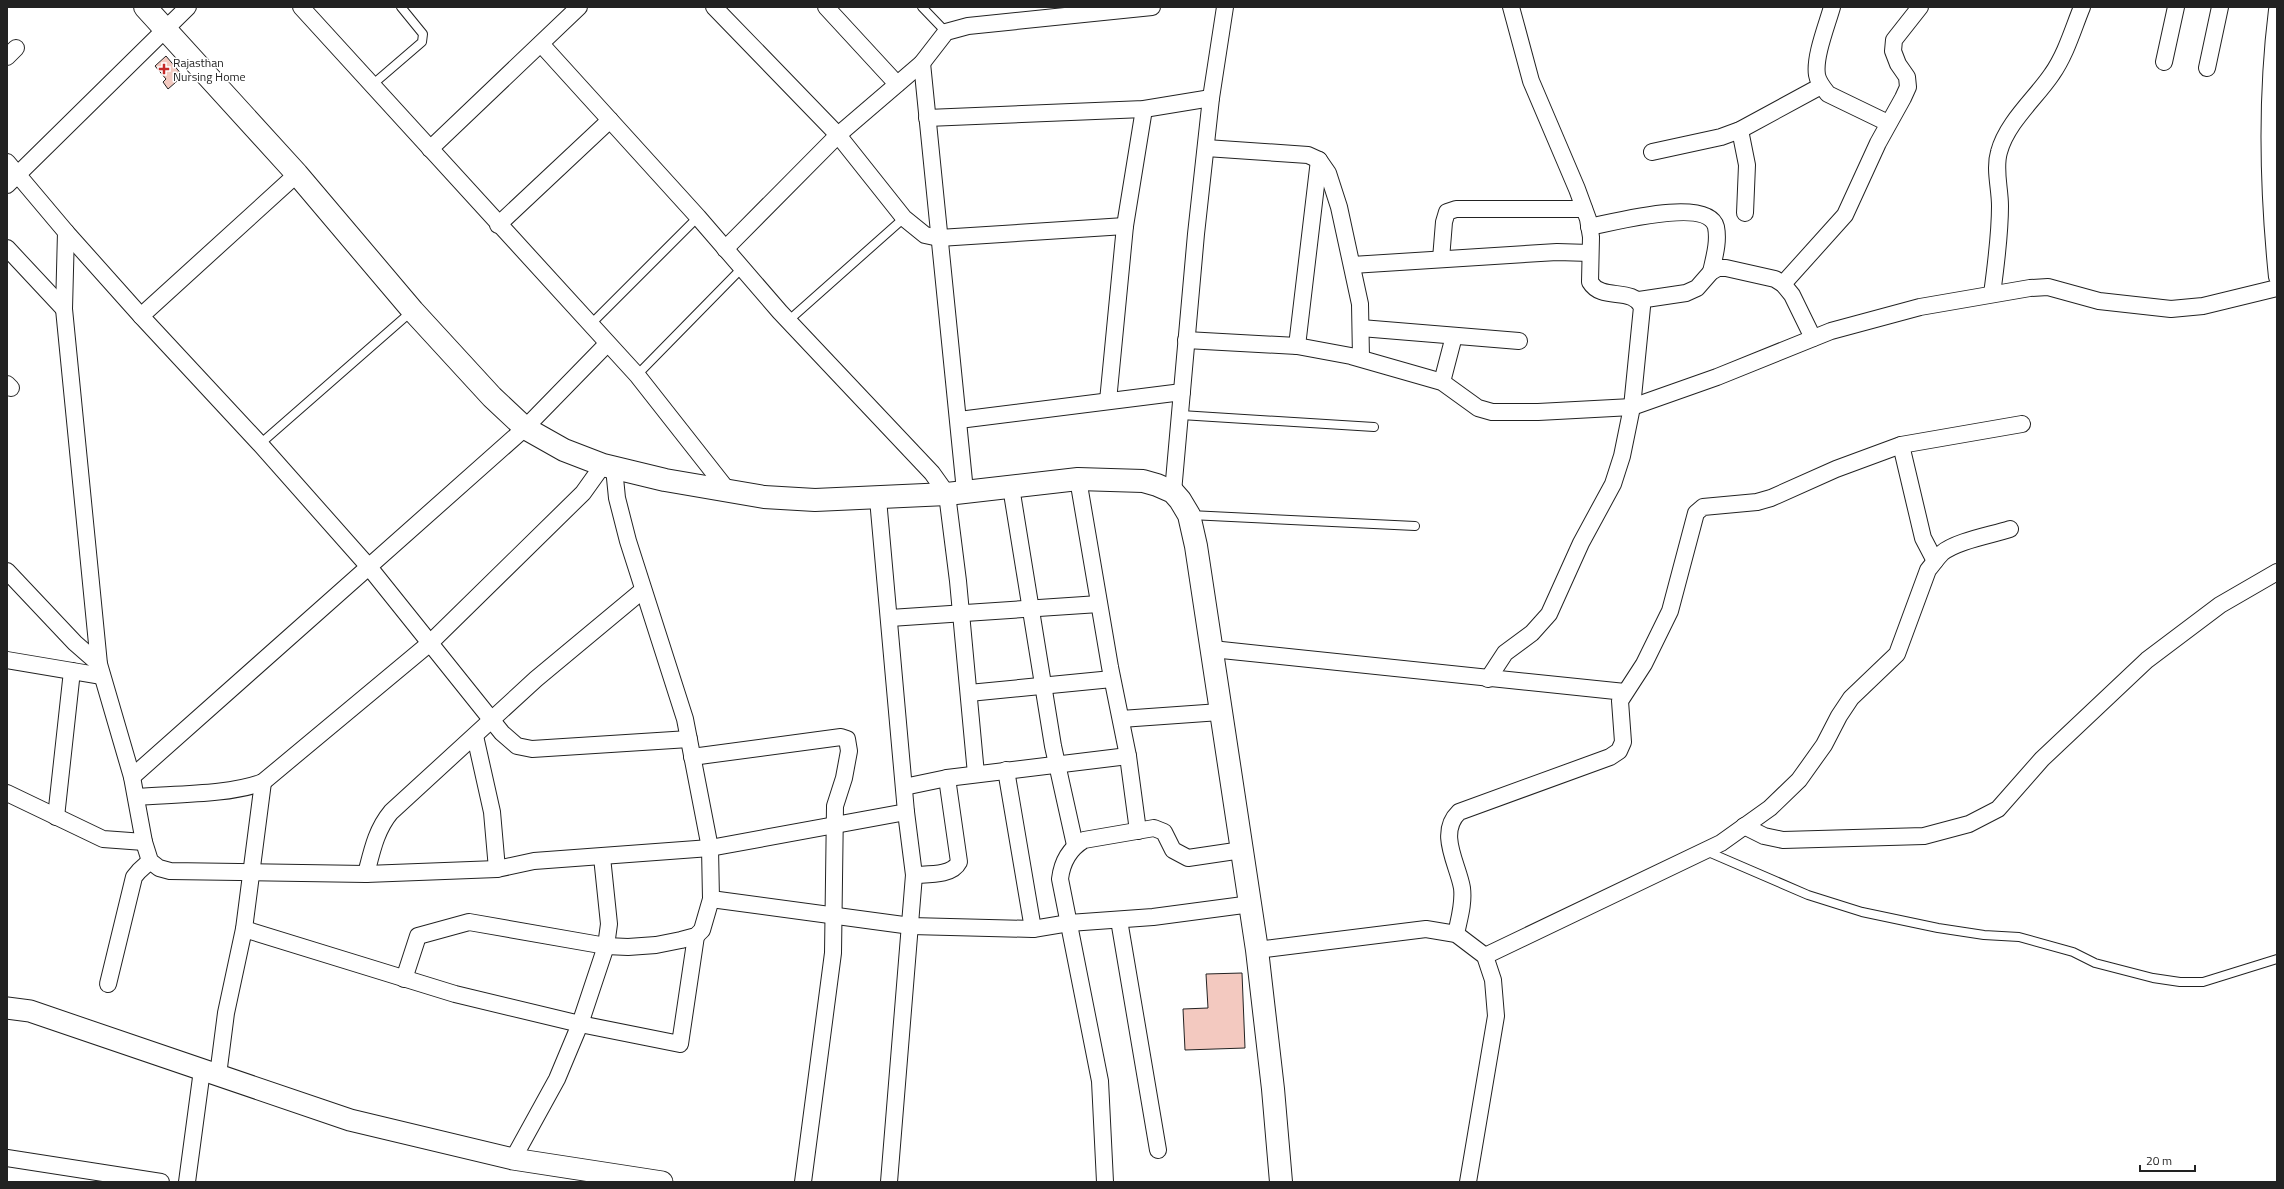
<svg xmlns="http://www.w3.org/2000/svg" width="2284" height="1189" font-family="'Titillium Web',sans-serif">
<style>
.building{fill:#f3c9c0;stroke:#222}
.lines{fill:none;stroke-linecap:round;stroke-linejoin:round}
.service-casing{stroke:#222;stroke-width:10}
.minor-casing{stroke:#222;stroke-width:18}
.tertiary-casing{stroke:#222;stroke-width:23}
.primary-casing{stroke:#222;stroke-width:24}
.service{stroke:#fff;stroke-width:8}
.minor{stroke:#fff;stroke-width:16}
.tertiary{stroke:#fff;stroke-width:21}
.primary{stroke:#fff;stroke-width:22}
.poi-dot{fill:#c62828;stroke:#fff;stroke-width:1.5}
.labels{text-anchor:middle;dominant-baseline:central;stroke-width:3;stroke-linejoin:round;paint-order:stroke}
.poi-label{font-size:12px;fill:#222;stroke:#fff;text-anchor:start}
</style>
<rect width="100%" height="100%" fill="#fff"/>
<g class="building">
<polygon points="166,56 183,76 168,89 163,82 166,79 155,66"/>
<polygon points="1242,973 1245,1048 1185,1050 1183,1009 1208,1008 1206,974"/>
</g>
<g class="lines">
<g class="service-casing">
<g id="service">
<polyline points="922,7 946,32"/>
<polyline points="372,85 422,42 423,34 401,7"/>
<polyline points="788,321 904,218"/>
<polyline points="590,325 698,217"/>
<polyline points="637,375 741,269"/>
<polyline points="1181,415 1374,427"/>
<polyline points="260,444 412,311"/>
<polyline points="1190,515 1415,526"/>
<polyline points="1706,851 1808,895 1862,912 1938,928 1984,935 2019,937 2073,952 2095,963 2153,978 2180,982 2203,982 2277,959"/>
</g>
</g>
<g class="minor-casing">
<g id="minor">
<polyline points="301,7 637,375 729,492"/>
<polyline points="714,7 838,135 904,218 925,235 939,238 1125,226"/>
<polyline points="826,7 897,84"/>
<path d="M1832 7C1827 25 1814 57 1817 75 1818 82 1824 89 1828 94L1888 123"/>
<path d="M2277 10C2266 98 2268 189 2277 277"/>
<polyline points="541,44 698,217 780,312 932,473 947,494 958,581 976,774"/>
<polyline points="7,57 16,48"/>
<polyline points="2164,62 2176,7"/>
<polyline points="922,63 965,491"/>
<polyline points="2207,68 2220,7"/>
<polyline points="927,118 1144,109 1211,98"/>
<polyline points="1740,130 1747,165 1745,213"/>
<polyline points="1206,148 1308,155 1319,160 1328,173 1339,207 1360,304 1361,358"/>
<polyline points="430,149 579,7"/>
<polyline points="1652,152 1721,137 1740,130 1821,86"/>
<polyline points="7,162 66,232 64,309 99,664 132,777 144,842 150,861 159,868 170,871 366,874 497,869 534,861 710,848 906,812 878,499"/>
<polyline points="7,185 188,7"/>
<polyline points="498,225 610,120"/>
<path d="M1589 227C1611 223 1708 196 1716 227 1719 242 1714 258 1711 272"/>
<polyline points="66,232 141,316 260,444 369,567 502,733 517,746 532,749 689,739"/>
<polyline points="7,248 64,309"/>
<polyline points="725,249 838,135 922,63 946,32 968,26 1152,7"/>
<polyline points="1441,259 1444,222 1447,212 1456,209 1584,209"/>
<polyline points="1352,265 1557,252 1590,253"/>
<polyline points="1783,284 1845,215 1878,143 1903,98 1908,87 1907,77 1898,64 1893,51 1894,40 1920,7"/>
<path d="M1992 294C1996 265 2000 236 2000 206 2000 188 1994 169 1999 152 2007 122 2036 98 2052 74 2066 54 2073 29 2082 7"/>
<polyline points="1639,300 1686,293 1697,288 1711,272 1718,268 1726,268 1775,279 1783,284 1792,295 1813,338"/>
<polyline points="141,316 297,174"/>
<polyline points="1361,328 1519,341"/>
<polyline points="1186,340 1297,346 1351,356 1442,382 1478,408 1492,412 1538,412 1632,407 1717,377 1831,331 1920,307 2030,288 2048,287 2099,301 2171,309 2203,306 2277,288"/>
<polyline points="1297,346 1319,160"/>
<polyline points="1442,382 1454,336"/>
<polyline points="7,384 11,388"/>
<polyline points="1108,401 1125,226 1144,109"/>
<polyline points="959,420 1182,392"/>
<polyline points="1901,445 1923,538 1935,561"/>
<polyline points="1078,479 1110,667 1128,756 1138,831"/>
<polyline points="1011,487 1053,746 1075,845"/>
<polyline points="1173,492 1196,234 1211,98 1225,7"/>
<polyline points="7,571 75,643 99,664"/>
<polyline points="890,618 1099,604"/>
<polyline points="1212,649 1625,692"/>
<polyline points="7,660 102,676"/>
<path d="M1488 679 1505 653 1532 633 1549 614 1581 543 1613 484 1622 456 1632 407 1642 307C1632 286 1602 302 1590 282L1591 237 1588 219 1577 189 1531 81 1511 7"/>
<polyline points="969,693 1112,679"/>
<polyline points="1121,719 1220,712"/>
<polyline points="475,736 492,812 497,869"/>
<polyline points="692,757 841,737 847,739 849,751 844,778 835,806 833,953 803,1182"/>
<polyline points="1006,770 1033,929"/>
<polyline points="132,777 525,428 607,344"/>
<polyline points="904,787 947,778 1128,756"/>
<polyline points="7,793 103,839 144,842"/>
<path d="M136 797C172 794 231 795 263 782L430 643 583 493 603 465"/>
<polyline points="56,817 72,671"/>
<polyline points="1744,826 1764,836 1783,840 1924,836 1969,824 1998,809 2042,759 2147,660 2220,605 2277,572"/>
<path d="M366 874C372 851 376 830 391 812L536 679 643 590"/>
<path d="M914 875C928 874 952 876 959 862L947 778"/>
<polyline points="711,899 911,926 1033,929 1069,923 1153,917 1251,904"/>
<polyline points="1119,920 1158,1150"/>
<polyline points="244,929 455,994 580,1024 680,1044 696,936"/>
<path d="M1456 934C1459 919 1464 904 1462 888 1458 864 1437 833 1459 812L1610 757 1619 751 1623 742 1620 701 1644 664 1670 611 1696 513 1703 507 1757 502 1771 498 1836 469 1901 445 2022 424"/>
<polyline points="1257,950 1426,929 1456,934 1485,956 1493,980 1496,1016 1468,1182"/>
<path d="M1485 956 1721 843 1770 808 1799 780 1824 745 1839 716 1851 698 1897 654 1928 570C1933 564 1937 558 1942 553 1956 541 1992 535 2010 529"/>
<polyline points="404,979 418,936 469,922 606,946 628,947 656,945 681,940 696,936 702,930 711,899 710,848 685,719 628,541 617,498 614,468"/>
<polyline points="108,984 134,877 139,871 150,861"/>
<polyline points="218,1075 226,1013 244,929 263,782"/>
<polyline points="7,1158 161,1182"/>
<polyline points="513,1159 557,1079 580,1024 606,946 609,924 602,857"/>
<polyline points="187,1182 202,1070"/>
<polyline points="889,1182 914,875 906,812"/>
<path d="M1105 1182 1100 1081 1060 879C1062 862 1069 849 1084 840L1154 828 1164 832 1173 850 1188 858 1242 850"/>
</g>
</g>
<g class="tertiary-casing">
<polyline id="tertiary" points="7,1008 30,1011 350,1120 513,1159 662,1182"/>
</g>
<g class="primary-casing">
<polyline id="primary" points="145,7 297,174 413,311 492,397 525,428 564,450 603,465 665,480 764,497 815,500 947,494 1078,479 1143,481 1157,485 1173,492 1180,500 1189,515 1196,546 1257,950 1273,1089 1281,1182"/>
</g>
<use href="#service" class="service"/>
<use href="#minor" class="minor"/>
<use href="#tertiary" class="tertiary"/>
<use href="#primary" class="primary"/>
</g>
<path class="poi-dot" d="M162 63h4v4h4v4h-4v4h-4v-4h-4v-4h4z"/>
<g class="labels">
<g class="poi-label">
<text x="173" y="62">Rajasthan<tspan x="173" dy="14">Nursing Home</tspan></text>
</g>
</g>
<rect width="2284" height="1189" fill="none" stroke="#222222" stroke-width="16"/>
<path d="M2140 1165v6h55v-6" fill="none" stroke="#222222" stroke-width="2"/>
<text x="2146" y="1165" font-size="12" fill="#222222" stroke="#ffffff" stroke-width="3" paint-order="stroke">20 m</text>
</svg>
